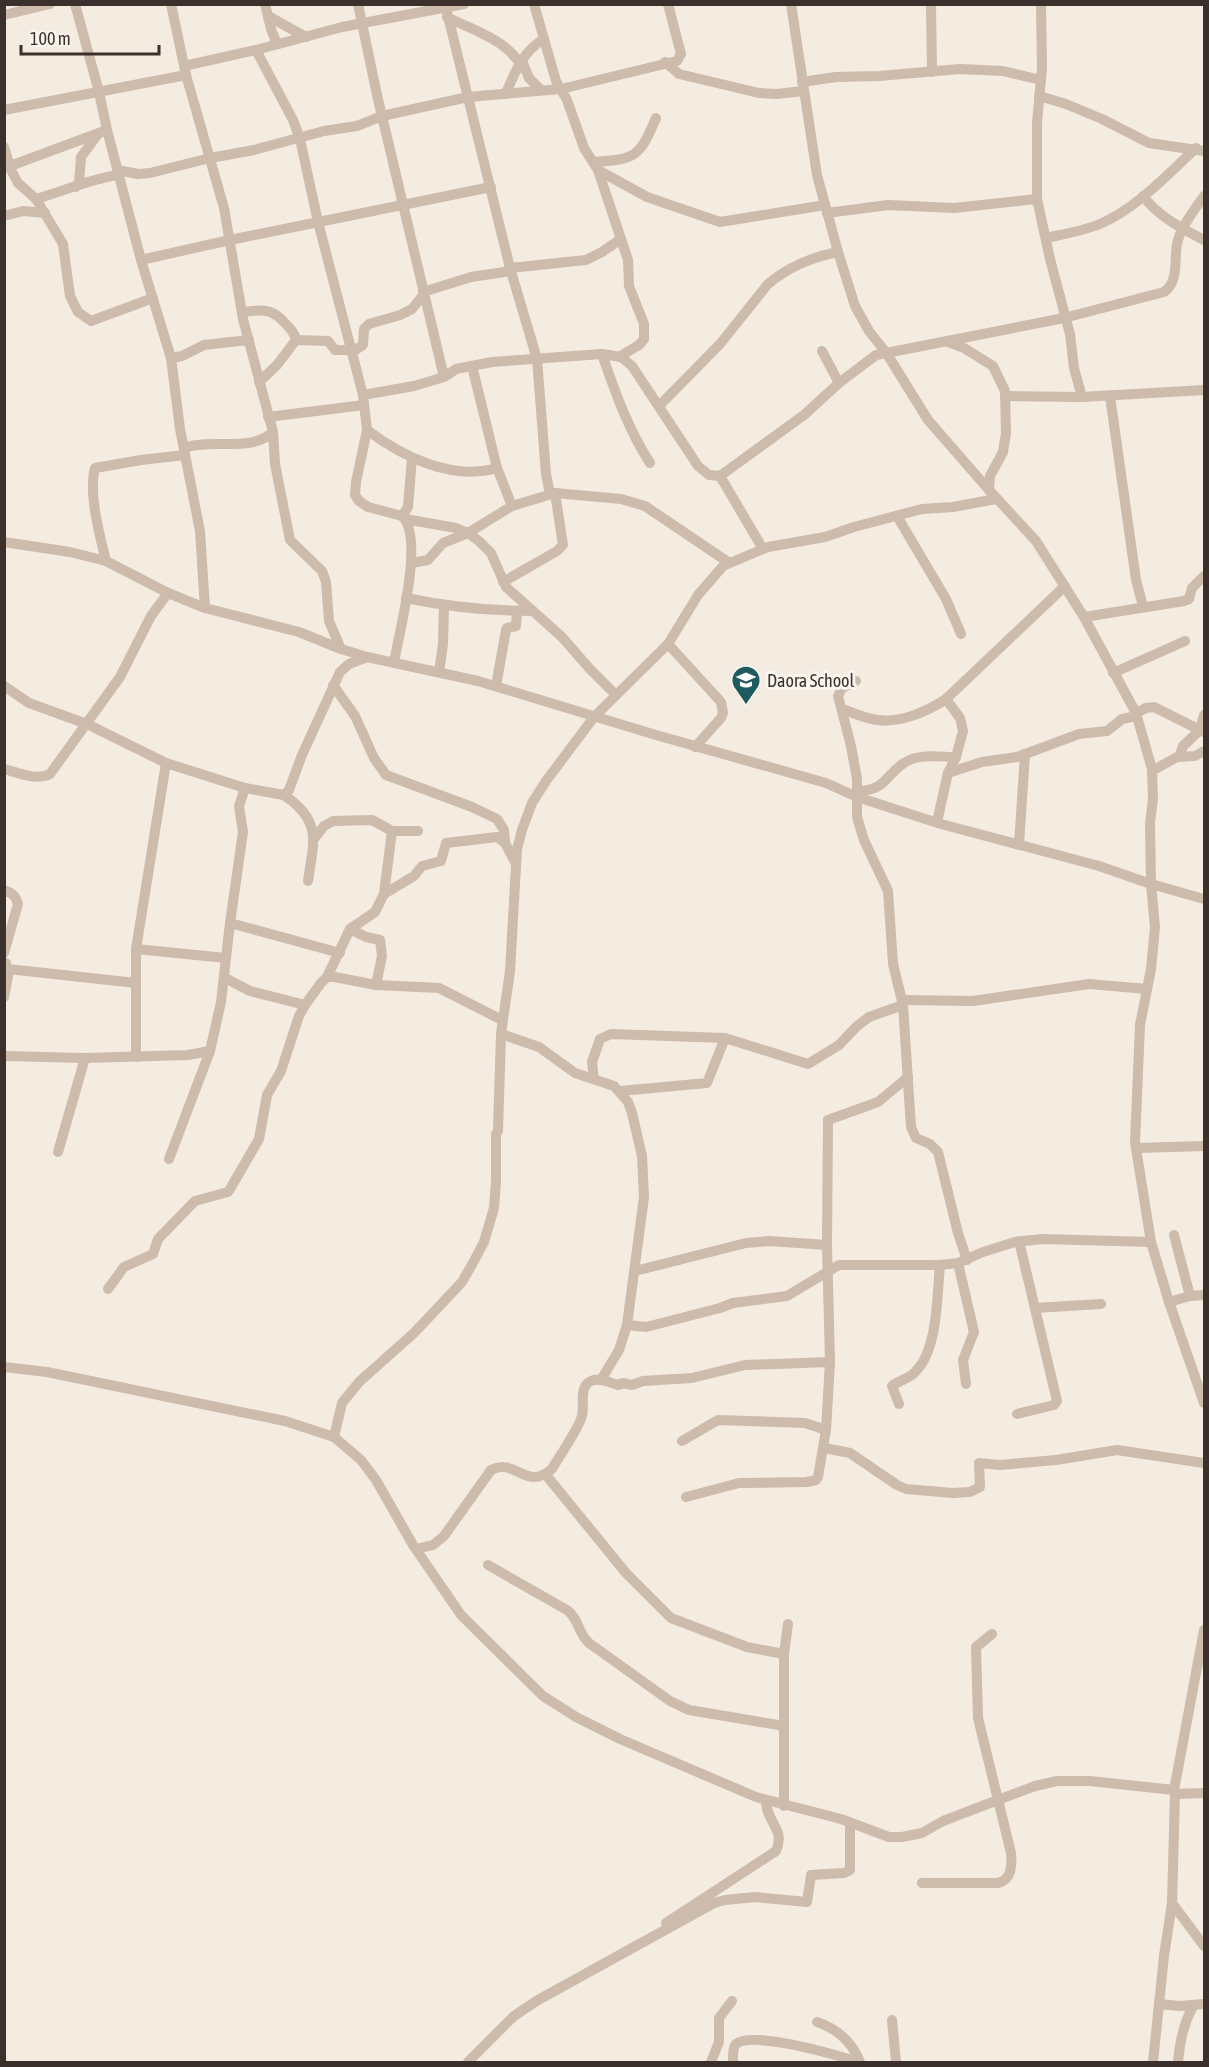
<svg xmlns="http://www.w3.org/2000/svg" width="1209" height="2067" font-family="'Asap Condensed',sans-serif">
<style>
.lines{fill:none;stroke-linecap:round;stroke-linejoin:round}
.street{stroke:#cdbbac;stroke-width:10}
.labels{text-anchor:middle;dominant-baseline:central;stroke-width:6;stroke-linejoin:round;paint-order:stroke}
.poi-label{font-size:18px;fill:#3b302b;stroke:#fbf5ee;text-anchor:start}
</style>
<rect width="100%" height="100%" fill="#f4ebe1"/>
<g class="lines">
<g class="street">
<polyline points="75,4 99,92 107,130 141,260 171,358 180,429 200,531 205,608"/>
<polyline points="171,4 186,75 224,208 243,319 273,432 275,464 290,540 322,571 326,582 329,621 341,649"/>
<polyline points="265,4 271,29 277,44"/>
<polyline points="358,4 377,95 444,377"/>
<polyline points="445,4 510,268 537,359 546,474 550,494"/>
<polyline points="534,4 556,81 567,100 584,148 598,170 628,260 629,286 644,324 644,339 639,345 619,357"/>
<polyline points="791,4 817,175 838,252 855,306 869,331 887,354 928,420 989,490 1036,541 1084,617 1136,713 1152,769 1153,799 1150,823 1151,884 1155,927 1151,969 1140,1025 1135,1142 1151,1242 1169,1302 1204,1403"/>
<polyline points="931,4 932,72"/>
<polyline points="1041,4 1042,68 1037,123 1037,199 1050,259 1070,334 1074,368 1082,397"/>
<polyline points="4,15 50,4"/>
<polyline points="268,16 306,37"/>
<path d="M447 17C472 30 505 39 520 64"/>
<path d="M256 50 293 120 300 139 318 222 363 395 367 430 356 482 355 495 359 501 368 507 402 516C425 538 399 632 394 663"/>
<polyline points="522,61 529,78 541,90"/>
<polyline points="665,62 679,74 759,93 777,94 803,91"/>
<polyline points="184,66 256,50 342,27 464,4"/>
<polyline points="802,82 836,77 879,76 960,69 1003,71 1041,80"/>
<path d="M506 93C515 72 523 51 544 39"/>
<polyline points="1039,96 1066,104 1102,119 1149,143 1204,151"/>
<polyline points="4,110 186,75"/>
<polyline points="4,147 11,170 18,183 36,199 63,244 70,296 78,312 91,321 153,298"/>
<path d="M594 162C636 159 639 158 656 118"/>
<polyline points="10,166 107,130"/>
<polyline points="117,170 138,174 150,173 210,158 254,150 324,131 357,126 382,116 468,97 561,89 677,61 681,54 668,4"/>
<polyline points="598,170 647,197 720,222 825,205"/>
<polyline points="76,187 79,183 81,157 98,134"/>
<path d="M1143 196C1159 217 1181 228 1204 240"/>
<path d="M36 199C64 191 90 179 118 175"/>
<polyline points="827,213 888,205 954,208 1037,199"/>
<polyline points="4,216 23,211 45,213"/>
<path d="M1046 238C1064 234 1083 231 1100 224 1137 208 1167 175 1196 148"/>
<polyline points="141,260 230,240 491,187"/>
<polyline points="510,268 586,260 602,252 621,239"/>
<polyline points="423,292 471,277 511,271"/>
<path d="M242 312C263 310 271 307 286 324 291 330 295 333 296 340L328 341 335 350H352"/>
<polyline points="948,342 964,348 993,366 1005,391 1006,433 1003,452 990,476 989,490"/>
<polyline points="822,351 839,383"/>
<polyline points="352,352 363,345 364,329 369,324 400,315 412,309 424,294"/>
<path d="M602 354C615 392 628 429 650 463"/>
<polyline points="171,358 182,356 204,345 249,340"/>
<polyline points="472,366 497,468 512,506"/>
<polyline points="259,382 277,365 296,340"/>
<path d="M363 395 414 386 444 377 456 369 492 362 602 354 621 357 632 366 698 466 709 475 720 476 804 415 839 383 876 355 1064 318 1164 292C1179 282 1174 260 1177 244 1180 228 1195 209 1204 196"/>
<polyline points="1005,396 1082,397 1204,390"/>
<polyline points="1110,396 1136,580 1143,606"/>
<path d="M659 406 720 344 768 284C788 267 812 257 838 252"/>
<polyline points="268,417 364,405"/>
<path d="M367 430C403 457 452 481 497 468"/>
<path d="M184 448C212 438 250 453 273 432"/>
<polyline points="720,476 763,549"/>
<polyline points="402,516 408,507 412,458"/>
<polyline points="897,516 946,599 961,634"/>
<polyline points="405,519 456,528 468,533 479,541 491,553 506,587 562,637 589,668 616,695"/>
<polyline points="4,542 70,552 106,561 168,593 205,608 299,632 341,649 367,657 478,681 656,735 826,783 857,797 941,824 1099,866 1151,884 1204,899"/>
<path d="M106 561C100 537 88 492 95 468L141 460 185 455"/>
<polyline points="412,563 428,560 443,543 468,533 512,506 555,493 621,499 645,506 728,562"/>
<polyline points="503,582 557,551 563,545 555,493"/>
<path d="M406 598C449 607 488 611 533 611"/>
<polyline points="1084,617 1184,601 1189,599 1192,588 1204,576"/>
<polyline points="668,644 721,702 723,713 721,718 695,747"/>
<polyline points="439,672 443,644 444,606"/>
<polyline points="1113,673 1185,641"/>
<polyline points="856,681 842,688 838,696 851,746 857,779 857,817 864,840 888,891 893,964 903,1005 911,1127 916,1138 930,1144 938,1152 958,1233 967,1260"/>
<polyline points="333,685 355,716 374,758 386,775 472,807 497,819 504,830 505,843"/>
<polyline points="4,686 29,703 87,724 166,763 245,788 284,795 289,790 302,755 340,672 349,664 367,657"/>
<polyline points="496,686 506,630 507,628 516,626 517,611"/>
<path d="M842 709C854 713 866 719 878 720 902 723 928 711 946 699L1065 586"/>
<polyline points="1136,713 1146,708 1154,707 1204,732"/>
<polyline points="1179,757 1183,746 1200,730 1204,715"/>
<path d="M4 769C19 773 36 781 50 774L120 677 151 616 168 593"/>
<polyline points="1152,771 1177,757 1195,756 1204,751"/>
<polyline points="948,773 982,762 1017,757 1079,734 1107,731 1122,719 1137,716"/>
<path d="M857 791C887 790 883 777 904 763 918 753 940 757 956 757"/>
<path d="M284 795C322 821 314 840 308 881"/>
<polyline points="937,822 948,773 956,757 963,731 960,718 946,699"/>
<polyline points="314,839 324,826 333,821 372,820 392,831 418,831"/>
<polyline points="1019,845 1025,754"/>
<path d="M4 890C12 893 16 896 18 904L4 953"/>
<polyline points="384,894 414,876 422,866 441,861 446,843 497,837 505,843 515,862"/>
<polyline points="230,923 340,953"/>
<polyline points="350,929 366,937 380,940 382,956 376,985"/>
<polyline points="136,949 226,958"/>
<polyline points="8,969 136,983"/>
<polyline points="327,977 350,929 375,912 384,894 392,831"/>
<polyline points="225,978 250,991 305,1005"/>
<polyline points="4,997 8,976 6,963"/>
<polyline points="902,1000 973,1001 1089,984 1147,989"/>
<polyline points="501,1034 539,1047 575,1073 614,1086 628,1102 632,1113 642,1156 644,1197 627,1325 619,1350 601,1380"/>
<polyline points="4,1056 85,1058 188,1055 210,1051"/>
<polyline points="136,1057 136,949 166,763"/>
<polyline points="594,1079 592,1062 600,1039 611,1034 725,1038 808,1064 839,1045 856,1027 869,1017 903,1005"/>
<polyline points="620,1091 707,1083 725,1038"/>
<polyline points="1136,1148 1204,1146"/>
<polyline points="58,1152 85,1058"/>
<polyline points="169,1159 210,1051 221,1002 230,923 243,832 239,806 245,788"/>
<polyline points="1174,1235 1190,1296"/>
<polyline points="958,1263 974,1332 963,1360 966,1384"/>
<polyline points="635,1271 746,1243 769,1241 827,1245"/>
<polyline points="108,1289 124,1267 153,1254 158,1239 195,1201 228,1192 230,1189 259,1139 267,1095 281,1071 299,1016 305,1005 321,983 327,977 335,977 376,985 439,988 502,1020"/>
<polyline points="1169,1302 1190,1296 1204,1295"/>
<polyline points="1035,1308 1101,1304"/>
<polyline points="627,1325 646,1327 720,1308 733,1303 787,1296 839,1265 940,1265 958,1263 983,1252 1015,1242 1042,1239 1151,1242"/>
<polyline points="4,1367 47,1372 285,1421 334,1437 361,1460 376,1480 413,1545 461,1615 543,1696 576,1717 620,1739 756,1797 841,1819 889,1837 902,1837 922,1833 943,1821 1035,1786 1057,1781 1090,1781 1174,1790"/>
<path d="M899 1404 892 1386C899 1380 910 1379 916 1371 938 1349 937 1295 940 1265"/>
<polyline points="1017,1414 1054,1405 1057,1401 1019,1241"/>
<polyline points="334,1437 342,1403 359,1382 414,1333 462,1282 474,1261 484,1242 494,1208 496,1182 496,1134 498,1131 501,1034 510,971 517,849 522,830 532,803 546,781 594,717 668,644 698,595 723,566 768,547 825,537 854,527 922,509 953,507 996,499"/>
<polyline points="682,1441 718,1420 805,1423 826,1430"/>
<polyline points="824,1448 850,1453 897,1485 906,1489 953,1493 970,1492 980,1487 979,1463 1000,1465 1056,1460 1117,1450 1204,1463"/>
<polyline points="546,1475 626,1573 671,1618 747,1647 784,1654"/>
<polyline points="686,1497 739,1483 807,1482 816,1480 818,1477 826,1430 830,1362 827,1245 828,1120 878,1102 908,1077"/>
<path d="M416 1549 433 1545 444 1536 491 1470C516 1457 525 1492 552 1469 560 1455 578 1430 582 1416 585 1406 578 1387 591 1381 599 1377 609 1382 618 1385L623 1383 632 1385 643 1381 692 1378 745 1365 830 1362"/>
<path d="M488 1565 567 1610C580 1620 577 1632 589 1643L670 1701 689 1710 784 1726"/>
<polyline points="1175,1794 1204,1793"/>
<polyline points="784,1806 784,1654 788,1624"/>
<path d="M922 1883H998C1012 1880 1012 1865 1011 1853L978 1718 976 1647 992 1634"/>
<polyline points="1172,1903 1204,1946"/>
<path d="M666 1923 776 1851C786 1829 766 1822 766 1801"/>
<polyline points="1159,2004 1180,2006 1204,2004"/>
<polyline points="892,2020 896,2062"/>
<path d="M817 2022C838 2029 852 2042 860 2062"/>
<polyline points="468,2062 514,2016 538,2000 714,1903 725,1900 755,1897 807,1902 811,1875 844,1873 850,1870 850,1823"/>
<polyline points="711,2062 719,2042 719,2018 732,2001"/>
<path d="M733 2062C733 2057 732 2049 736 2044 750 2030 839 2055 857 2062"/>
<polyline points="1153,2062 1164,1956 1172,1903 1175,1794 1174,1790 1204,1630"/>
<path d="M1178 2062C1180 2042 1183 2025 1193 2006"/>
</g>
</g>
<defs>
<g id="school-pin" transform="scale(1.5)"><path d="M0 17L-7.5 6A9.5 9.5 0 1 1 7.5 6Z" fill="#1f5a5e" stroke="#fbf5ee"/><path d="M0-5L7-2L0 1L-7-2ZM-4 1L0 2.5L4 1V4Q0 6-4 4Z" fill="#fff"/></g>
</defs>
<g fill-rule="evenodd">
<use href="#school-pin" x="746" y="680"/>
</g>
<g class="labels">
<g class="poi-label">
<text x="767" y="680">Daora School</text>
</g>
</g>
<rect width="1209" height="2067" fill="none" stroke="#3b302b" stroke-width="12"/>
<path d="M21 45v9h138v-9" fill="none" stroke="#3b302b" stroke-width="3"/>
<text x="30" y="45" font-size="18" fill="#3b302b" stroke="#fbf5ee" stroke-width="4.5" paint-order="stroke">100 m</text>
</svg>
